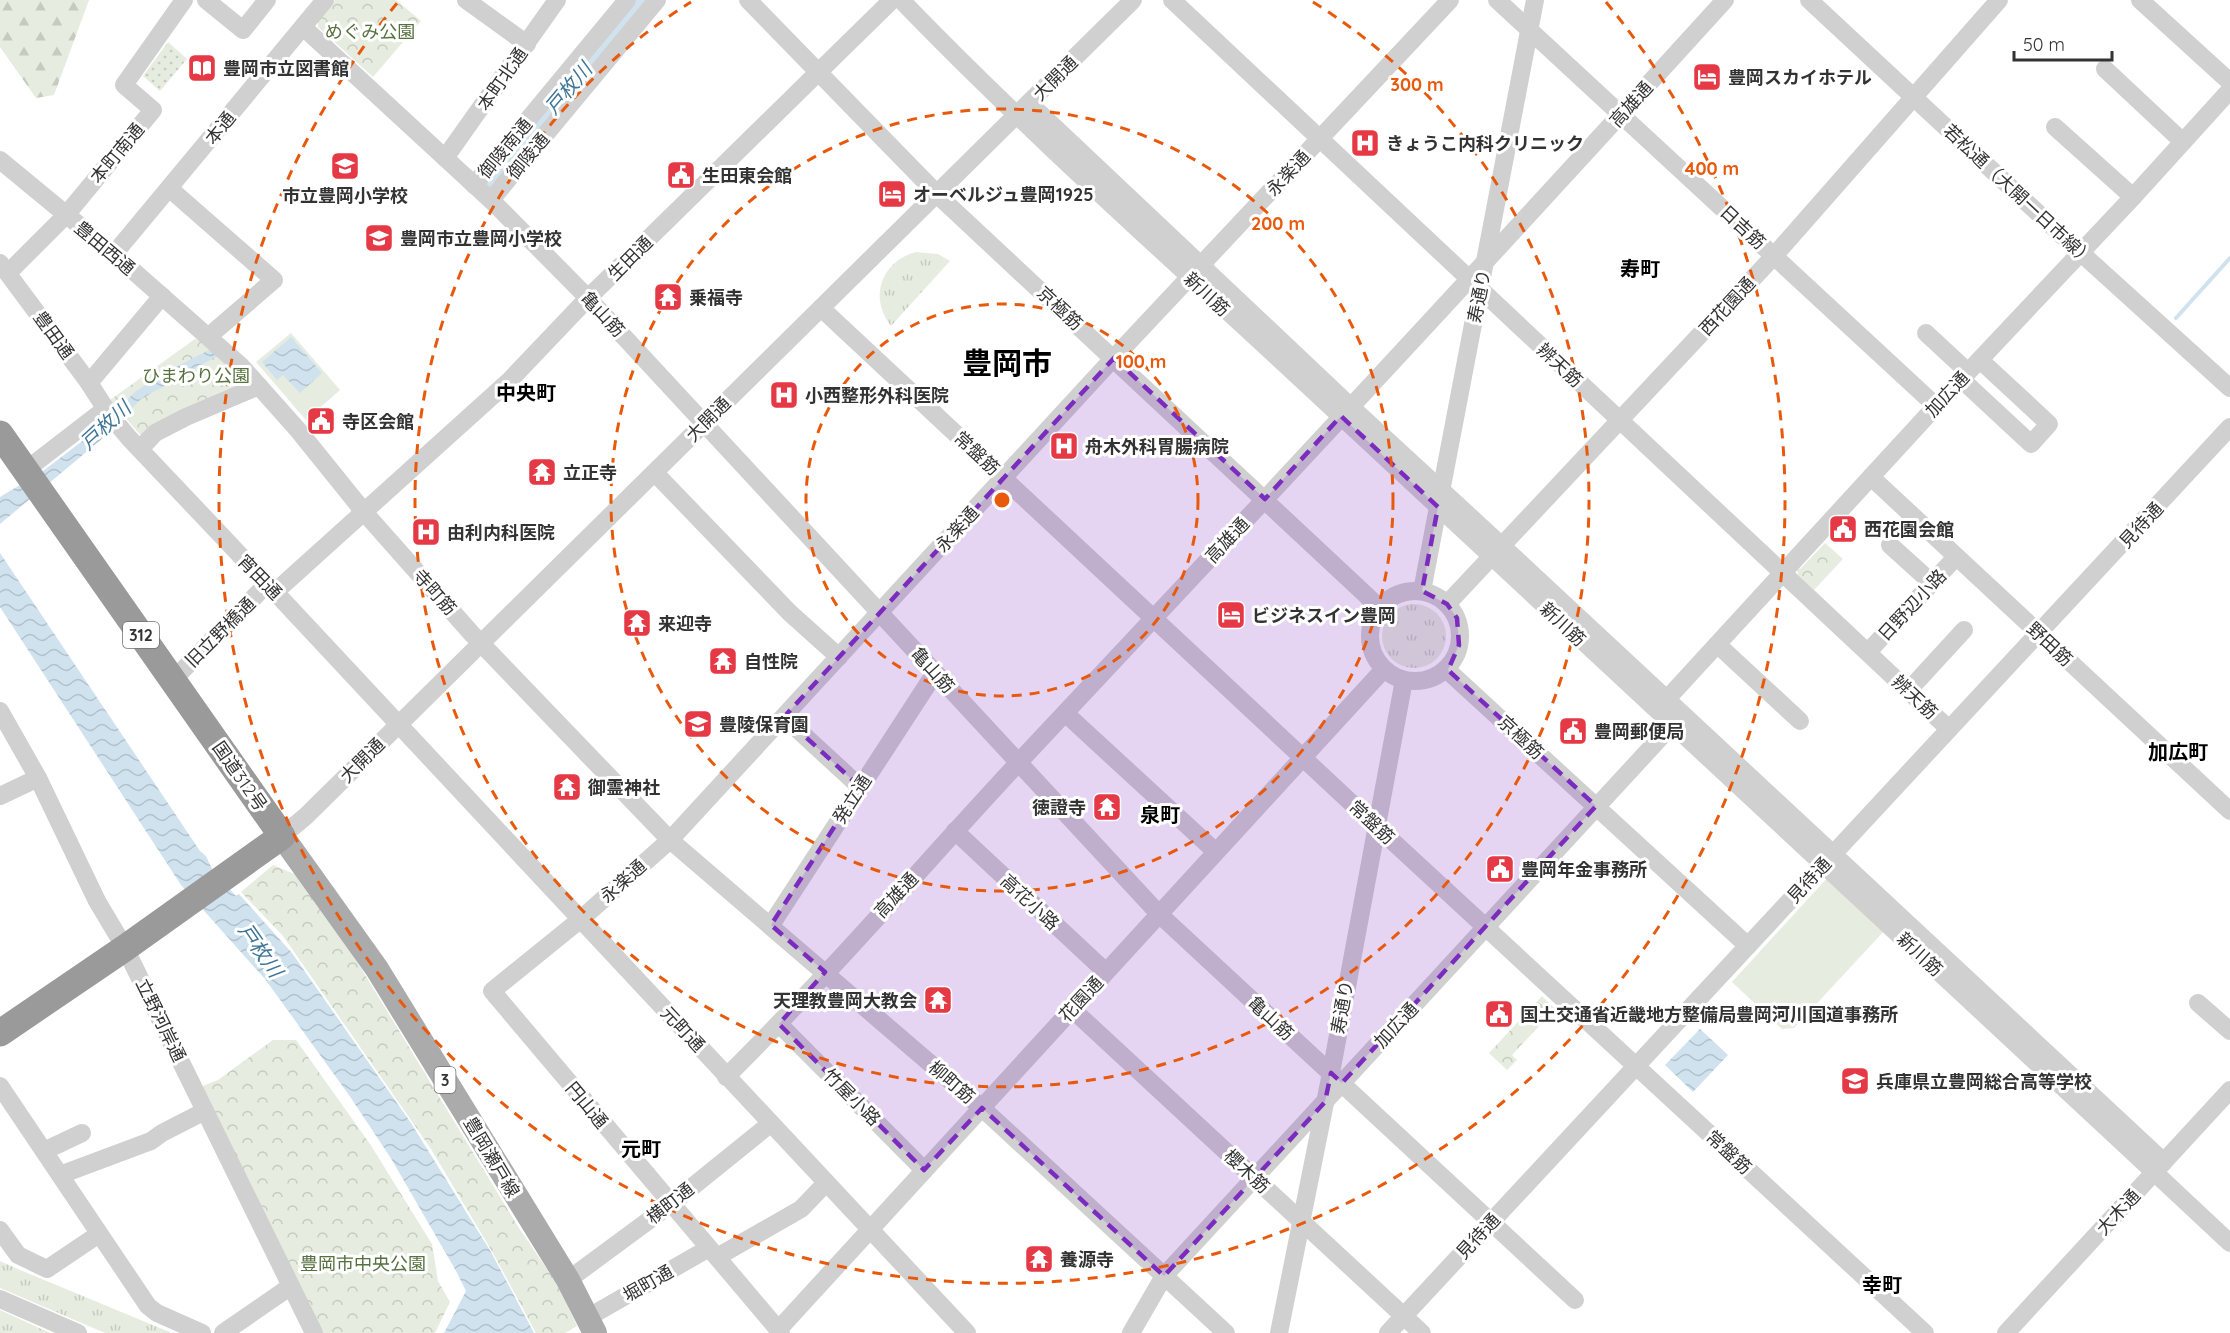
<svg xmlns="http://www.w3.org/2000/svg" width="2230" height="1333" font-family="Quicksand,'Noto Sans JP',sans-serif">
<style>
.grass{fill:url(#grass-tufts)}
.forest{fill:url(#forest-firs)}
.park{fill:url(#park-crowns)}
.garden{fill:url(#garden-dots)}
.pitch{fill:#e6ecdf}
.water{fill:url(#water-waves)}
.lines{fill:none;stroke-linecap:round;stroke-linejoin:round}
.stream{stroke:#cfe2ee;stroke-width:4}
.river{stroke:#cfe2ee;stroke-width:24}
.minor{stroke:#d0d0d0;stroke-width:18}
.major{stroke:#ababab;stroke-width:24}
.highway{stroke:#9a9a9a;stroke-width:27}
.marked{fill:#7b2cbf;fill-opacity:0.2;stroke:#7b2cbf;stroke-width:4.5;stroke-dasharray:12 8;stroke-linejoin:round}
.ring{fill:none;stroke:#e8590c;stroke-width:3;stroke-dasharray:10 8}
.labels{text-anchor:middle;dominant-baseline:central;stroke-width:6;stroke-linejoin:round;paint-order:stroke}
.shield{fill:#fff;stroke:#707070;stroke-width:1.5}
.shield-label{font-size:16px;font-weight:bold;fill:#333}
.park-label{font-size:18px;fill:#56703f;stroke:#fff}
.poi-label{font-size:18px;font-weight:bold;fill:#333;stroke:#fff;text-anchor:start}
.street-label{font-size:18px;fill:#333;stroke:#fff}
.water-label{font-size:20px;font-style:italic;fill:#3f7597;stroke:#fff}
.neighbourhood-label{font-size:20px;font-weight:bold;fill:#000;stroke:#fff}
.town-label{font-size:30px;font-weight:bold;fill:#000;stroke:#fff}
.centre{fill:#e8590c;stroke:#fff;stroke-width:3}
.ring-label{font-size:18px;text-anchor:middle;font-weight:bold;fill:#e8590c;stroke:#fff;stroke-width:6;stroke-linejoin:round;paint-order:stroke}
</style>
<defs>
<pattern id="grass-tufts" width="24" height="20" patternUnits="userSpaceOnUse" patternTransform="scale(1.5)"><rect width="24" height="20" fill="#e6ecdf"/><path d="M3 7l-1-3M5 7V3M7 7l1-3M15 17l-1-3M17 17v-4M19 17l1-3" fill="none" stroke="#c6cbc0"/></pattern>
<pattern id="forest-firs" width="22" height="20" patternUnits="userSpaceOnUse" patternTransform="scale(1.5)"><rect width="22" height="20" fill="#e6ecdf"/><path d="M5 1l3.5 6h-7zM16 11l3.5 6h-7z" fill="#c6cbc0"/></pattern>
<pattern id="park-crowns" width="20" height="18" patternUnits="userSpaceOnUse" patternTransform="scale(1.5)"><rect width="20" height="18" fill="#e6ecdf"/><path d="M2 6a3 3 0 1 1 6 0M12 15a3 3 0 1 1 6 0" fill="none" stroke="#c6cbc0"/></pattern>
<pattern id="garden-dots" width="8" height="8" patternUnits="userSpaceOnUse" patternTransform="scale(1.5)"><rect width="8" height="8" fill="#e6ecdf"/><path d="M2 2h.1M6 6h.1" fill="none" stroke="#c6cbc0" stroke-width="1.8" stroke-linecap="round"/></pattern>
<pattern id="water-waves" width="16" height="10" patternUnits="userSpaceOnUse" patternTransform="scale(1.5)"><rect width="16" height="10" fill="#cfe2ee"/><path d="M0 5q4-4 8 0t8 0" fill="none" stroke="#b2c2cd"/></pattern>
</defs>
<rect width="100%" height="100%" fill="#fff"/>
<g class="grass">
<path d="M916 252 938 254 950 261 891 326C868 297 882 261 916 252Z"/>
<circle cx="1414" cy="636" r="32"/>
<polygon points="0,1261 20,1270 172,1333 105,1333 0,1288"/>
<polygon points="0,1310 50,1333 0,1333"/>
</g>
<polygon class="forest" points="0,0 89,0 54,95 36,98 0,47"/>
<g class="park">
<polygon points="335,0 396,0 421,21 373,77 318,27 318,20"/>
<polygon points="195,339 206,343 247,382 143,438 110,400"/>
<polygon points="1825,543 1843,559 1814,590 1798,575 1797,568 1800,569"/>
<polygon points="273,865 299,876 345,942 519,1228 559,1287 577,1326 565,1333 536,1333 493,1253 431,1149 283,936 241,892"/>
<polygon points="1542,996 1555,1009 1512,1055 1517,1060 1507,1070 1489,1053"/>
<polygon points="273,1040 296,1040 370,1144 432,1244 438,1281 450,1302 435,1333 321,1333 200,1087 218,1080"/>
</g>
<polygon class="garden" points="168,42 187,59 160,91 143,76"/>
<g class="pitch">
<polygon points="291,333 340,390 306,420 256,362"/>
<polygon points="1828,877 1885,930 1794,1028 1782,1029 1732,982"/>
</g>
<g class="water">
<polygon points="291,337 322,373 300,393 283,375 277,380 262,362"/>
<polygon points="213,348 219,355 141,399 108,434 0,524 0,497 43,471 98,429 136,391 162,374"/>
<polygon points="0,553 200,851 206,856 213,871 236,896 239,894 292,953 411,1123 491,1252 534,1333 444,1333 466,1291 456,1271 392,1160 349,1095 265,979 181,885 0,607"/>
<polygon points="1700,1029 1728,1055 1693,1092 1665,1065"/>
</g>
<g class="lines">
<polyline class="stream" points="2176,318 2230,258"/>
<polyline class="river" points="493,177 508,162 643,0"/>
<g class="minor">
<polyline points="206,0 243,30 267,0"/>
<polyline points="466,0 527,44"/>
<polyline points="748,0 944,201 1380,608"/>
<path d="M901 0C1043 147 1197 281 1346 421 1640 695 1936 968 2230 1243"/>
<polyline points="1172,0 1949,729"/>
<polyline points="1497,0 1936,406"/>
<polyline points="1809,0 2081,253 2230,388"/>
<polyline points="2140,0 2230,82"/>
<polyline points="303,27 495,204 588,298 1159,914 1575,1300"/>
<polyline points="2105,69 2183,142"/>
<polyline points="1029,103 1350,406 1502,546 2164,1162"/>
<polyline points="2055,127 2133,197"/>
<polyline points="445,158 557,0"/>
<polyline points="0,160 114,254 241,366 298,430 364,512 472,634 670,840 982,1108 1226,1333"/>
<polyline points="474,185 627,0"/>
<polyline points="170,189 274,280 209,336"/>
<polyline points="491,200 657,0"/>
<polyline points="114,254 325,0"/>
<polyline points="0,263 89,383 109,414 129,438 275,592 967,1333"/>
<polyline points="8,273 66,215 153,110 124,85 184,0"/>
<polyline points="821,308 1376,826 1925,1333"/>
<polyline points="1926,333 1968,372"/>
<polyline points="1961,379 2031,444 2049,424 1980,360"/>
<polyline points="89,383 162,296"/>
<polyline points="140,449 155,433 186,417 259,386"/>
<polyline points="26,470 105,409"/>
<polyline points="655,473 790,613 839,657"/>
<polyline points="1871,477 2230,811"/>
<polyline points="1890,545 1932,583"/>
<circle cx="1415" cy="636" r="45"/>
<polyline points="1422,591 1535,0"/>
<polyline points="275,592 509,381 588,298 892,0"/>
<polyline points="1447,604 1774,256 1999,0"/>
<polyline points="1718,645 1800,721"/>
<polyline points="1868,652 1956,557"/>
<polyline points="1446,669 1748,946"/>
<polyline points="173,680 267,584"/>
<polyline points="1908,691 1964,630"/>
<polyline points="1666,700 1936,406 2133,197 2230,90"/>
<polyline points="0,711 38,778 97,901 125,948 314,1333"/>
<polyline points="1065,713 1216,852"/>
<polyline points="784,717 860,787"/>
<polyline points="0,796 38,778"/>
<polyline points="955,831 1106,972"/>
<polyline points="282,836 306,816 1133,0"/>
<polyline points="771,925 935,673"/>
<polyline points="2198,1003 2230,1031"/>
<polyline points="1072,1009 1422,1333"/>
<polyline points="779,1024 924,1170"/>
<path d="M726 1077C833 971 930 857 1033 747 1265 500 1497 251 1725 0"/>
<polyline points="0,1086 148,1306 157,1313 202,1333"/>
<polyline points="44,1151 82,1133"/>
<polyline points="60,1175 151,1141 162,1133 205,1111"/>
<polyline points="0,1230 18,1255 47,1269 99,1234"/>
<polyline points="717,1257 801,1209 826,1183"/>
<polyline points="568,1280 671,1204 770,1124"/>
<polyline points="0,1299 78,1333"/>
<polyline points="587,1318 709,1248"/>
<polyline points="778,1330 1384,669"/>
<polyline points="223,1333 291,1286"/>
<polyline points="781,1333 492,991 581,919 670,840 1108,364 1450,0"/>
<polyline points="1131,1333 1164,1276 1672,725"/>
<polyline points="1279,1333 1331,1073 1404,680"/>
<polyline points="1388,1333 2230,427"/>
<polyline points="2006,1333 2230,1090"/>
</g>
<polyline class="major" points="282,836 377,969 568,1280 595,1333"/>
<polyline class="highway" points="0,434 282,836 125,948 0,1033"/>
</g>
<path class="marked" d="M1114 358 1265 499 1341 416 1438 507 1422 591 1447 604 1457 618 1459 645 1448 670 1596 806 1342 1083 1331 1073 1325 1102 1164 1276 982 1108 924 1170 779 1024 825 972 771 925 860 787 784 717Z"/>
<g class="ring">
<circle cx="1002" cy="500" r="196"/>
<circle cx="1002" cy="500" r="391"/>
<path d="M1313 2A587 587 0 1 1 691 2"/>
<path d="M1606 2A783 783 0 1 1 398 2"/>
</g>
<defs>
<g id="library-square" transform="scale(1.5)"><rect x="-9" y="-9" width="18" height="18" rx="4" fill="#e63946" stroke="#fff"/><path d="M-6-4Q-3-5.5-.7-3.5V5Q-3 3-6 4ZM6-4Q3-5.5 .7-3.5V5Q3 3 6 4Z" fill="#fff"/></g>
<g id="hotel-square" transform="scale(1.5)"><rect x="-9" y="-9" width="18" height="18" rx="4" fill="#e63946" stroke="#fff"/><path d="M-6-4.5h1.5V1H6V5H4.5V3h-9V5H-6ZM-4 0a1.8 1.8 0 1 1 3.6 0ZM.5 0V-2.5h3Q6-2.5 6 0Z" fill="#fff"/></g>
<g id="hospital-square" transform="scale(1.5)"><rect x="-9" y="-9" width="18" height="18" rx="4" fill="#e63946" stroke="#fff"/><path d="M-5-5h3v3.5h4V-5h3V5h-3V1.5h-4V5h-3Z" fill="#fff"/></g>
<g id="school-square" transform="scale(1.5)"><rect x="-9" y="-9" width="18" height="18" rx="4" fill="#e63946" stroke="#fff"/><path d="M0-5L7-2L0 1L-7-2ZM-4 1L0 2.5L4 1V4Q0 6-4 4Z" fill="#fff"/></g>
<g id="civic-square" transform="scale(1.5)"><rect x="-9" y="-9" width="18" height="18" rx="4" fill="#e63946" stroke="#fff"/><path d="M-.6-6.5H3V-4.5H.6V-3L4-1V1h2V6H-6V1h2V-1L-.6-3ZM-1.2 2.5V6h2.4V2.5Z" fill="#fff"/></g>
<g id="temple-square" transform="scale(1.5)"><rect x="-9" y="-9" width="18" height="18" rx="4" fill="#e63946" stroke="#fff"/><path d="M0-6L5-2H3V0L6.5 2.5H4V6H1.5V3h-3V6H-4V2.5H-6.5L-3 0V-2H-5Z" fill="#fff"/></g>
</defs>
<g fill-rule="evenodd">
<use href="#library-square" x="202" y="68"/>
<use href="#hotel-square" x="1707" y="77"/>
<use href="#hospital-square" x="1365" y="143"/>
<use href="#school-square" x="345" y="166"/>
<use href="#civic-square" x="681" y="175"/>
<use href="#hotel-square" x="892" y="194"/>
<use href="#school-square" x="379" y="238"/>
<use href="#temple-square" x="668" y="297"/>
<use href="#hospital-square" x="784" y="395"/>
<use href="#civic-square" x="321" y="421"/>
<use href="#hospital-square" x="1064" y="446"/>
<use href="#temple-square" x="542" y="472"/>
<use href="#civic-square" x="1843" y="529"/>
<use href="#hospital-square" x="426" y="532"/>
<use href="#hotel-square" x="1231" y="615"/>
<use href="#temple-square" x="637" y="623"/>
<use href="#temple-square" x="723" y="661"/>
<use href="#school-square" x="698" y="724"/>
<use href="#civic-square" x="1573" y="731"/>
<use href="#temple-square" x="567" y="787"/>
<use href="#temple-square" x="1107" y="807"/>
<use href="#civic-square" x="1500" y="869"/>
<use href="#temple-square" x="938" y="1000"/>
<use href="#civic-square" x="1499" y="1014"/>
<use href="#school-square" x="1855" y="1081"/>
<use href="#temple-square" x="1039" y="1259"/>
</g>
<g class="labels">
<g class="shield">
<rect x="123" y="622" width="36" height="26" rx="4.5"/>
<rect x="434.5" y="1067" width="21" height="26" rx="4.5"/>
</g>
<g class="shield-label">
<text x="141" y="635">312</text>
<text x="445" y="1080">3</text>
</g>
<g class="park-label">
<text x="370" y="31">めぐみ公園</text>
<text x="196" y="375">ひまわり公園</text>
<text x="363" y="1263">豊岡市中央公園</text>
</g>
<g class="poi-label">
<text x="223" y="68">豊岡市立図書館</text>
<text x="1728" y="77">豊岡スカイホテル</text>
<text x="1386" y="143">きょうこ内科クリニック</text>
<text x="702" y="175">生田東会館</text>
<text x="913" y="194">オーベルジュ豊岡1925</text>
<text x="345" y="195" text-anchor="middle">市立豊岡小学校</text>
<text x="400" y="238">豊岡市立豊岡小学校</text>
<text x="689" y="297">乗福寺</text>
<text x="805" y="395">小西整形外科医院</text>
<text x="342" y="421">寺区会館</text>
<text x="1085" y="446">舟木外科胃腸病院</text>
<text x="563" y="472">立正寺</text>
<text x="1864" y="529">西花園会館</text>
<text x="447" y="532">由利内科医院</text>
<text x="1252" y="615">ビジネスイン豊岡</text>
<text x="658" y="623">来迎寺</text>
<text x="744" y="661">自性院</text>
<text x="719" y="724">豊陵保育園</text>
<text x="1594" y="731">豊岡郵便局</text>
<text x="588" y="787">御霊神社</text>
<text x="1086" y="807" text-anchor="end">徳證寺</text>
<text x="1521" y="869">豊岡年金事務所</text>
<text x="917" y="1000" text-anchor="end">天理教豊岡大教会</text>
<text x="1520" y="1014">国土交通省近畿地方整備局豊岡河川国道事務所</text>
<text x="1876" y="1081">兵庫県立豊岡総合高等学校</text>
<text x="1060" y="1259">養源寺</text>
</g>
<g class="street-label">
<text transform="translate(1055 78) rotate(-45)">大開通</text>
<text transform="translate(502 79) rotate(-55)">本町北通</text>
<text transform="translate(1631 104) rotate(-48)">高雄通</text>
<text transform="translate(220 128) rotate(-51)">本通</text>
<text transform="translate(505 148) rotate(-50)">御陵南通</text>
<text transform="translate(117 153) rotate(-50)">本町南通</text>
<text transform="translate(528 156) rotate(-50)">御陵通</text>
<text transform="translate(1288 173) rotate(-47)">永楽通</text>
<text transform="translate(2019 195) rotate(43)">若松通（大開一日市線）</text>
<text transform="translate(1743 227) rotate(43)">日吉筋</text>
<text transform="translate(105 248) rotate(40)">豊田西通</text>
<text transform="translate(630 258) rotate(-45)">生田通</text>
<text transform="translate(1207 294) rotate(43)">新川筋</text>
<text transform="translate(1479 296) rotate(-79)">寿通り</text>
<text transform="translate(1727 306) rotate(-47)">西花園通</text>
<text transform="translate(1060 308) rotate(43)">京極筋</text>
<text transform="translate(603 314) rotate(47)">亀山筋</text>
<text transform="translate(54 335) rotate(54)">豊田通</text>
<text transform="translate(1560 365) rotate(43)">辨天筋</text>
<text transform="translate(1947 394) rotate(-47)">加広通</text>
<text transform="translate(708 419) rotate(-45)">大開通</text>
<text transform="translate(977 453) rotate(43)">常盤筋</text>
<text transform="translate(2141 525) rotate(-47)">見待通</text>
<text transform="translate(957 529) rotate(-48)">永楽通</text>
<text transform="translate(1227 540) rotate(-47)">高雄通</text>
<text transform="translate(260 577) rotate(46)">宵田通</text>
<text transform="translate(435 592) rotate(48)">寺町筋</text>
<text transform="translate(1912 605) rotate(-47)">日野辺小路</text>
<text transform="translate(1563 624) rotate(43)">新川筋</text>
<text transform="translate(220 632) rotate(-45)">旧立野橋通</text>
<text transform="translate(2050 644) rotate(43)">野田筋</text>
<text transform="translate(933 670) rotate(48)">亀山筋</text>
<text transform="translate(1915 697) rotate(43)">辨天筋</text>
<text transform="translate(1521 737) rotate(43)">京極筋</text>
<text transform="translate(362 760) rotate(-45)">大開通</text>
<text transform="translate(240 776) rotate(55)">国道312号</text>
<text transform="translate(852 799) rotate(-57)">発立通</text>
<text transform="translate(1372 822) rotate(43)">常盤筋</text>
<text transform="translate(1809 880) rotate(-47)">見待通</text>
<text transform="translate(623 881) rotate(-42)">永楽通</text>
<text transform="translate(896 895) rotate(-47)">高雄通</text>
<text transform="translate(1030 902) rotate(43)">高花小路</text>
<text transform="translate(1920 954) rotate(43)">新川筋</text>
<text transform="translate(1081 999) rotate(-47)">花園通</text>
<text transform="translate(1342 1007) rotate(-80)">寿通り</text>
<text transform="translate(1271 1018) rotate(43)">亀山筋</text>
<text transform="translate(161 1020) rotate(64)">立野河岸通</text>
<text transform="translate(1396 1025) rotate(-47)">加広通</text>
<text transform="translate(683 1029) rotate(47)">元町通</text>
<text transform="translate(952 1082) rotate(41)">柳町筋</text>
<text transform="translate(852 1097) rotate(45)">竹屋小路</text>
<text transform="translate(587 1105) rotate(50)">円山通</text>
<text transform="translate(1729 1152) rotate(43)">常盤筋</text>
<text transform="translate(492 1157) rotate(59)">豊岡瀬戸線</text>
<text transform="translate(1247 1171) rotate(43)">櫻木筋</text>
<text transform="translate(670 1203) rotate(-38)">横町通</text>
<text transform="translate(2118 1212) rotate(-47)">大木通</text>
<text transform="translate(1478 1236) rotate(-47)">見待通</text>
<text transform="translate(648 1283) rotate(-30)">堀町通</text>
</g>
<g class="water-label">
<text transform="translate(568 88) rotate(-50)">戸枚川</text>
<text transform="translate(105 425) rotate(-43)">戸枚川</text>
<text transform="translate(261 950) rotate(55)">戸枚川</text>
</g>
<g class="neighbourhood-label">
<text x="1640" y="268">寿町</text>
<text x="526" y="392">中央町</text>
<text x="2178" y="751">加広町</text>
<text x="1160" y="814">泉町</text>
<text x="641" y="1148">元町</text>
<text x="1882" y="1284">幸町</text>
</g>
<g class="town-label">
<text x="1007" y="363">豊岡市</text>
</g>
</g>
<circle cx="1002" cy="500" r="9" class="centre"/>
<g class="ring-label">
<text x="1417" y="91">300 m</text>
<text x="1712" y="175">400 m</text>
<text x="1278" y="230">200 m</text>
<text x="1141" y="368">100 m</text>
</g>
<path d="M2014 51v9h98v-9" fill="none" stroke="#333333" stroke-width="3"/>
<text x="2023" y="51" font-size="18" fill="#333333" stroke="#ffffff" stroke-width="4.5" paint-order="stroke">50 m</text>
</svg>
